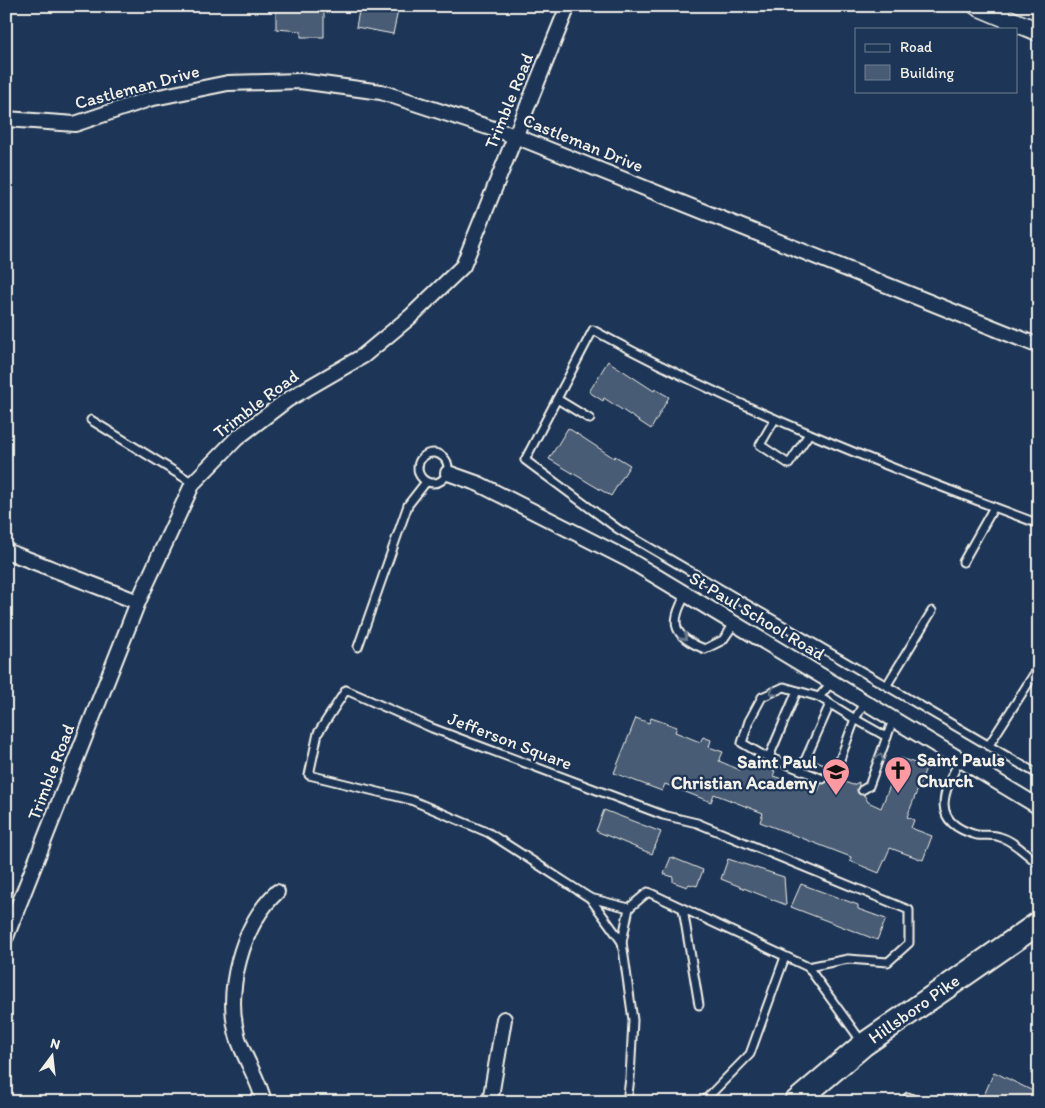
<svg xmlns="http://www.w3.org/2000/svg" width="1045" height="1108" font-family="Itim,sans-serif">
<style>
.building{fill:#485b74;stroke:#f4f1e8}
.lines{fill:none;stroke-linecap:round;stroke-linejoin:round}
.service-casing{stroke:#f4f1e8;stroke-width:11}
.minor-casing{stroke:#f4f1e8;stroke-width:18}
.tertiary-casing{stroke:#f4f1e8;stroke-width:21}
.primary-casing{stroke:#f4f1e8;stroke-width:26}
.service{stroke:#1d3557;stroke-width:7}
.minor{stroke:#1d3557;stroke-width:14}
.tertiary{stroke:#1d3557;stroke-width:18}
.primary{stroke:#1d3557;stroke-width:22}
.oneway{stroke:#68778a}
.labels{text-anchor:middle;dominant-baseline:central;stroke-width:4.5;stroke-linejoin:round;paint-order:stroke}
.street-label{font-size:18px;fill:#f4f1e8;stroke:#1d3557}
.poi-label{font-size:18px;font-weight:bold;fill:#f4f1e8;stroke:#1d3557;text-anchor:start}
</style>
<rect width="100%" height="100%" fill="#1d3557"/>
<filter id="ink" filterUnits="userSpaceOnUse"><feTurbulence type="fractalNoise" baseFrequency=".02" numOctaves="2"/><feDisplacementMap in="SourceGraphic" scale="10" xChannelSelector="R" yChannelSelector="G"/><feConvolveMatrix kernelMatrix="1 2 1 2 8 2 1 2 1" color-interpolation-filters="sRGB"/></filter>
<g filter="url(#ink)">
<g class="building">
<polygon points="324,6 324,37 301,37 301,31 276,29 276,7"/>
<polygon points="370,6 399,6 393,34 356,27 359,11 369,13"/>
<polygon points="608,361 654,391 655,389 669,397 651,429 604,398 603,401 589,392"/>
<polygon points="568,428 614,458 615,456 630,465 611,496 549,459"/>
<polygon points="636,718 649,723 651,718 677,727 675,732 700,742 703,737 711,740 709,747 723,752 719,761 740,770 742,764 759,770 762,770 764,767 775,771 773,776 818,791 821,784 828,781 827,776 853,785 859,782 858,793 864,795 868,802 881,808 901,758 920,765 926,768 907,817 914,820 911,828 932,836 923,860 890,848 879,873 850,861 851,857 760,822 763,813 714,794 711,802 665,784 662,791 614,773"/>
<polygon points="604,810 661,832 652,854 596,831"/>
<polygon points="671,857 703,870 697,886 689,884 687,887 673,882 673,877 664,874"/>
<polygon points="728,859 784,877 786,905 721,879"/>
<polygon points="801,884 858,905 858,909 886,919 877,940 791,907"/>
<polygon points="994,1072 1039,1094 1039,1102 977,1102 985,1093"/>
</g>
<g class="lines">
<g class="service-casing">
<g id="service">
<polyline points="557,399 590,419"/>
<polyline points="775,419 760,445 789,464 809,434"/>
<polyline points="91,420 193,483"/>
<circle cx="433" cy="468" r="15"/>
<path d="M1039 524C887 467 736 408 593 330L525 460 618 529 1039 775"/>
<polyline points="963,562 994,507"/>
<path d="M686 595C669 623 673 637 705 649L723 640 734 624"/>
<polyline points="358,647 408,505 426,482"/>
<polyline points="887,685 932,611"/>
<polyline points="819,697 855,719 864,703"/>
<polyline points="989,745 1038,668"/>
<polyline points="769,757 797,691"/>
<path d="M960 760C942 793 930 823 977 835 984 836 993 834 1000 837 1012 840 1025 853 1035 861L1039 859"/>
<polyline points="804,762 835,773 855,719 887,737"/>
<polyline points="803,765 830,704"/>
<polyline points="823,779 761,754 742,743 749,721 762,697 784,687 819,697 831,683"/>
<polyline points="862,790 869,786 893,720"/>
<polyline points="590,898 622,942"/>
<polyline points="629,908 590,898 489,833 411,800 309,775 318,733 346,690 432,728 663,815 697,823 909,910 909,943 888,962 848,959 808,967"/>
<polyline points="683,909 699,1005"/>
<polyline points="627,1102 630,1078 633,1020 622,942 629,908 648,892 808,967 862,1042"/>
<polyline points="703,1102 750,1054 785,957"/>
<polyline points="904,1102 908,1097 919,1102"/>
</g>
</g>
<g class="minor-casing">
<g id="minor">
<polyline points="6,119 75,124 149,99 228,83 300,81 381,92 515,136 1039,346"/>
<polyline points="448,473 479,484 629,560 1039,807"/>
<polyline points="6,551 138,602"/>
<polyline points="6,937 138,602 193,483 237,438 287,400 363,356 410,317 463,266 568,6"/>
<path d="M264 1102C259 1080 245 1060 238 1038 224 991 242 925 277 892"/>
<polyline points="490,1102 504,1019"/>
</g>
</g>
<g class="tertiary-casing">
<polyline id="tertiary" points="977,6 1039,32"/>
</g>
<g class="primary-casing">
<polyline id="primary" points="796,1102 863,1045 1039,923"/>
</g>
<use href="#service" class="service"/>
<use href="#minor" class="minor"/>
<use href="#tertiary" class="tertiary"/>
<use href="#primary" class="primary"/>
</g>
<defs><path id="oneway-chevron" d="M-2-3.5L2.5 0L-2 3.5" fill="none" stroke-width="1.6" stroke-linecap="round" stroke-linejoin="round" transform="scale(1.25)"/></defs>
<g class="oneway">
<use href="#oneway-chevron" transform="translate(684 637) rotate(47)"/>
<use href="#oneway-chevron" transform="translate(773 692) rotate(156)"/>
<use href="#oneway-chevron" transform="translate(880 757) rotate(-70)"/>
</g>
</g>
<defs>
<g id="church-pin" transform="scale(1.4375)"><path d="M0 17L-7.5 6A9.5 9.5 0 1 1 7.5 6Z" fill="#ff9aa2" stroke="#1d3557"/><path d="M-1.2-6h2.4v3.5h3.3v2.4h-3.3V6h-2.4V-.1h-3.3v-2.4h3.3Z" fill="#111"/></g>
<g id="school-pin" transform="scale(1.4375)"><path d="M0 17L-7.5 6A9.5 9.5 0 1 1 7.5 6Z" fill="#ff9aa2" stroke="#1d3557"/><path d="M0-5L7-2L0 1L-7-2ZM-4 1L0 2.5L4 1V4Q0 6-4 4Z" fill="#111"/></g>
</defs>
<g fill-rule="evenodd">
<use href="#church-pin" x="898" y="770"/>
<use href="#school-pin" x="836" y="772"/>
</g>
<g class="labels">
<g class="street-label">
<text transform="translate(137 87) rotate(-15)">Castleman Drive</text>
<text transform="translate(509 101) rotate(-68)">Trimble Road</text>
<text transform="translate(583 143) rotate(22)">Castleman Drive</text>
<text transform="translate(256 404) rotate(-37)">Trimble Road</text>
<text transform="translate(757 616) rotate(31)">St Paul School Road</text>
<text transform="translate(510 741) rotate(21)">Jefferson Square</text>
<text transform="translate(51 772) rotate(-69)">Trimble Road</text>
<text transform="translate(914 1009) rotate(-35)">Hillsboro Pike</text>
</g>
<g class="poi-label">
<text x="917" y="760">Saint Pauls<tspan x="917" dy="21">Church</tspan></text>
<text x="817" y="762" text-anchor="end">Saint Paul<tspan x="817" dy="21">Christian Academy</tspan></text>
</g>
</g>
<rect width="1045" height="1108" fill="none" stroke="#1d3557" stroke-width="25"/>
<rect x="12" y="12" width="1020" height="1083" fill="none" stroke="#f4f1e8" stroke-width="2" filter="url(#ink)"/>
<rect x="855" y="28" width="162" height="65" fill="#1d3557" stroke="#738091"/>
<rect x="865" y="44" width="25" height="8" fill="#1d3557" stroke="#738091"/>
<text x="900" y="52" font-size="15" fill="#f4f1e8">Road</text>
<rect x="865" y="65" width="25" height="15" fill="#485b74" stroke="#738091"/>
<text x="900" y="78" font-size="15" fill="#f4f1e8">Building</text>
<g transform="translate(52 1056) rotate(15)" stroke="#1d3557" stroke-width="4" paint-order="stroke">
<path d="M0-4L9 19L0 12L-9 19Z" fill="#f4f1e8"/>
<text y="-8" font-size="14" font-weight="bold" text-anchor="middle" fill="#f4f1e8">N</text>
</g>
</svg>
